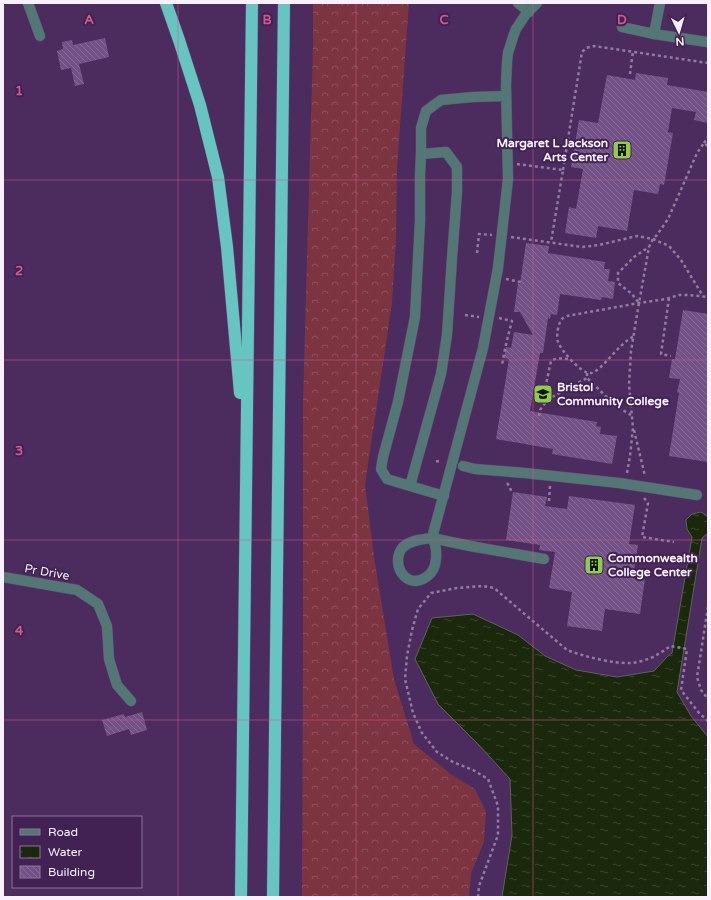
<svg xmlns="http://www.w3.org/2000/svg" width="711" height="900" font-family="'Varela Round',sans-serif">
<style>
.forest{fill:url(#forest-crowns)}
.water{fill:url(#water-ripples);stroke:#5d6454}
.building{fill:url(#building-back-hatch)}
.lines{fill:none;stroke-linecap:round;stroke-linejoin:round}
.minor-casing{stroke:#644875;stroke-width:11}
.highway-casing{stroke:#644875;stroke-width:13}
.path{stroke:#917b9e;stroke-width:2.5;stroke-dasharray:3 3;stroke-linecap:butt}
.minor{stroke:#537775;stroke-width:10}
.highway{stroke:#66c5c1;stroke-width:12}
.grid{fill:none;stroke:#d2598c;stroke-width:1;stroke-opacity:0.55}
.labels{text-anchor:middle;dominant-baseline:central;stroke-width:4;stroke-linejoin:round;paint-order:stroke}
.poi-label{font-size:12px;font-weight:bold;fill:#f8f1fd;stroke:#412253;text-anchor:start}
.street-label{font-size:12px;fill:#f8f1fd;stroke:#412253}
.grid-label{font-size:13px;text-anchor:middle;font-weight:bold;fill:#d2598c;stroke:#412253;stroke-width:4;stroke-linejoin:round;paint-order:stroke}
</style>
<defs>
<pattern id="forest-crowns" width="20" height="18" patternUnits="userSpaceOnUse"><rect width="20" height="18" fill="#7c3441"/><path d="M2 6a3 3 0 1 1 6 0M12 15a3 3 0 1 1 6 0" fill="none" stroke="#8f525d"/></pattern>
<pattern id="water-ripples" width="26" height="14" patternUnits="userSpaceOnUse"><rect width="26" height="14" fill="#1a280b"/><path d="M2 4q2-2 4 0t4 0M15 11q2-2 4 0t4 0" fill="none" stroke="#3c482f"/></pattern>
<pattern id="building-back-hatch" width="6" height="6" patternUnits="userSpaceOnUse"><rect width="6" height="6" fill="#725187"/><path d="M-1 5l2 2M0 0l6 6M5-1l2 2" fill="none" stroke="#876a99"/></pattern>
</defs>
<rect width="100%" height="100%" fill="#4c2c5f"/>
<polygon class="forest" points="313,3 409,3 397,167 396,238 392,303 365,485 374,557 394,679 414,744 452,775 475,789 486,812 484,842 471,873 469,897 302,897 303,662 303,402 313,46"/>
<polygon class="water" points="701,512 708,517 708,533 702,538 677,692 691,716 708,737 708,897 502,897 512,835 510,779 478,744 438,704 415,659 432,618 473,614 518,635 545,656 576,670 617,677 654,671 667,657 672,653 692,537 687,529 686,520 692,514"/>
<g class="building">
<polygon points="105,38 109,57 79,64 84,84 75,86 71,68 61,70 57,51 63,49 62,42 72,40 73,45"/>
<polygon points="636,73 668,78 667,85 708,92 708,123 694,120 696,112 672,108 668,132 673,133 664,185 660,184 658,194 634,190 627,231 598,226 596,238 565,233 569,207 576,209 583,169 571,167 579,120 598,123 607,75 635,80"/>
<polygon points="526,243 549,246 548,253 605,262 604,269 610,269 608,281 615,282 613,299 602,297 601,300 560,294 557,315 551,314 550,319 548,318 543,353 540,353 530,411 597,422 596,426 601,427 600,434 617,436 612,464 552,454 553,449 496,439 509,359 504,358 506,347 511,348 514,332 533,335 520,312 514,312 518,283 520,284"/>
<polygon points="683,310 708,314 708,462 669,456 679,393 677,392 680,379 669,378 672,359 675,359"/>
<polygon points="513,492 547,497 545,506 567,509 569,496 635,505 629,544 638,545 633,578 645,579 640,614 605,609 602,631 567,626 572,592 549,588 555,552 539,550 540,545 506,540"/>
<polygon points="142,712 147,730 131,735 129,729 107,736 102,720 124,714 125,717"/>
</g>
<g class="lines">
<g class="minor-casing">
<g id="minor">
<polyline points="28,3 40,36"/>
<polyline points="518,3 529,12"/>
<polyline points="537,3 526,14 516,29 513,37 508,53 507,62 506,85 508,179 498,268 483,348 432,538 470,546 544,559"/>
<polyline points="660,3 654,34 707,42"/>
<polyline points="622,27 654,34"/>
<polyline points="421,154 421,128 426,111 441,100 473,97 506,96"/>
<polyline points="463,466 475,469 525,473 619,483 697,495"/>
<polyline points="410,486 387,479 381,469 383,457 398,402 415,317 420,221 420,175 421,154 446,152 457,167 457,192 452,258 447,335 441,374 410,486 444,496"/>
<path d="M432 538C437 546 437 556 435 565 433 572 429 576 423 579 404 588 390 562 403 547 411 540 423 539 432 538Z"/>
<polyline points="3,577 77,590 98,604 107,626 109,659 117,685 131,701"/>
</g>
</g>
<g class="highway-casing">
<g id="highway">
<polyline points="166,3 179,40 200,105 218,177 227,247 240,393"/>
<polyline points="241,897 252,3"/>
<polyline points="273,897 284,3"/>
</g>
</g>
<g class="path">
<polyline points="630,74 633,51"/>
<polyline points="704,143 708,137"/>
<polyline points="517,164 563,170 551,242"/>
<polyline points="563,170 582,52 586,48 594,46 708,63"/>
<polyline points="511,237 582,247 599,245 637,236 653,239 669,246 681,260 703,296"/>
<polyline points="477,253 479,234 492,235"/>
<polyline points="506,279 521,282"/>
<polyline points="669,298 661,354 671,356"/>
<polyline points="638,302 632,294 618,283 618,273 634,257 649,247"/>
<polyline points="465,315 479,317"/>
<path d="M499 318 512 321C508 336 504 351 502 366"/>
<path d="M633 337C619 343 601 372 591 373 582 375 561 350 558 342 556 337 558 323 562 319 562 318 567 316 567 316L639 303 666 299 679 295H689L708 297"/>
<path d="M587 373V378C601 391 614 406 631 415"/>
<path d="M552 397 547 393 545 389 551 361C557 357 563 359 570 359"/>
<polyline points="539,416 540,410 545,403 552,397 587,378"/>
<polyline points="634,430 645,476"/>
<polyline points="436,461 442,462"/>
<polyline points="627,473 630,456 633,428 629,384 631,351 639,303 649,247 653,239 657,235 668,219 697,153 704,143 708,146"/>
<polyline points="507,483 510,487 511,491"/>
<polyline points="644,498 648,503 642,537 674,542"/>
<polyline points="549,501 550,486"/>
<polyline points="708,607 697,677 701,690 708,699"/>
<path d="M478 897 479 886 498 835V806L488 779 473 770 453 762 437 752 422 733 413 713 405 679 407 656 412 630 418 609 431 593 457 588 483 586 494 588 567 650C582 656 614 664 630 663 645 662 659 655 670 646L687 649 681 690 699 713 708 721"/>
</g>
<use href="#minor" class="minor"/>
<use href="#highway" class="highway"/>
</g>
<path class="grid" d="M178 3V897M356 3V897M533 3V897M3 180H708M3 360H708M3 540H708M3 720H708"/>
<defs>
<g id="building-square" transform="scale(1)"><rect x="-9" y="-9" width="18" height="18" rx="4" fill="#8dce45" stroke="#412253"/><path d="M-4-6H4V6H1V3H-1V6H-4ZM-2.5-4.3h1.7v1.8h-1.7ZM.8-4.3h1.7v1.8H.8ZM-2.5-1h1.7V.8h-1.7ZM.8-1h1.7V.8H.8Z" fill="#111"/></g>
<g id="university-square" transform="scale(1)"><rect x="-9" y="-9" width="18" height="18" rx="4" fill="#8dce45" stroke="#412253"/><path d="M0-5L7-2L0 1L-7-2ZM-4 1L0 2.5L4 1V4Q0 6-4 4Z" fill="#111"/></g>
</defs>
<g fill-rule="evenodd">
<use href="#building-square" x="622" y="150"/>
<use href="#university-square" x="543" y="394"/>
<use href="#building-square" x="594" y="565"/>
</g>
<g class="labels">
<g class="poi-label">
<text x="608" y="143" text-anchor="end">Margaret L Jackson<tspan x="608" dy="14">Arts Center</tspan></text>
<text x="557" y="387">Bristol<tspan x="557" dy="14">Community College</tspan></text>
<text x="608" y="558">Commonwealth<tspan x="608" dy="14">College Center</tspan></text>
</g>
<g class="street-label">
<text transform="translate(47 572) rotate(10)">Pr Drive</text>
</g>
</g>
<g class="grid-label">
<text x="89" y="24">A</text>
<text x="267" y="24">B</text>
<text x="444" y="24">C</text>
<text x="622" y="24">D</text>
<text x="19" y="95">1</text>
<text x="19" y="275">2</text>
<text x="19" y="455">3</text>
<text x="19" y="635">4</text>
</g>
<rect width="711" height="900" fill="none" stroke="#f8f1fd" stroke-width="8"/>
<rect x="12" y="816" width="130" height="72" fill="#412253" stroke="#8a7597"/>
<rect x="20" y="829" width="20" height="6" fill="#537775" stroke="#8a7597"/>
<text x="48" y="836" font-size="12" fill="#f8f1fd">Road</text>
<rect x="20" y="846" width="20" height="12" fill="url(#water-ripples)" stroke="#8a7597"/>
<text x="48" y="856" font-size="12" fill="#f8f1fd">Water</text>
<rect x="20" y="866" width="20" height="12" fill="url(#building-back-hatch)" stroke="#8a7597"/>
<text x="48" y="876" font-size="12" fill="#f8f1fd">Building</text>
<g transform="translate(679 32) rotate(175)" stroke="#412253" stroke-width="3" paint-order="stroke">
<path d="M0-3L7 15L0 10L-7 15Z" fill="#f8f1fd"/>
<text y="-6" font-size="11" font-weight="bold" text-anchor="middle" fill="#f8f1fd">N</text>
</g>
</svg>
